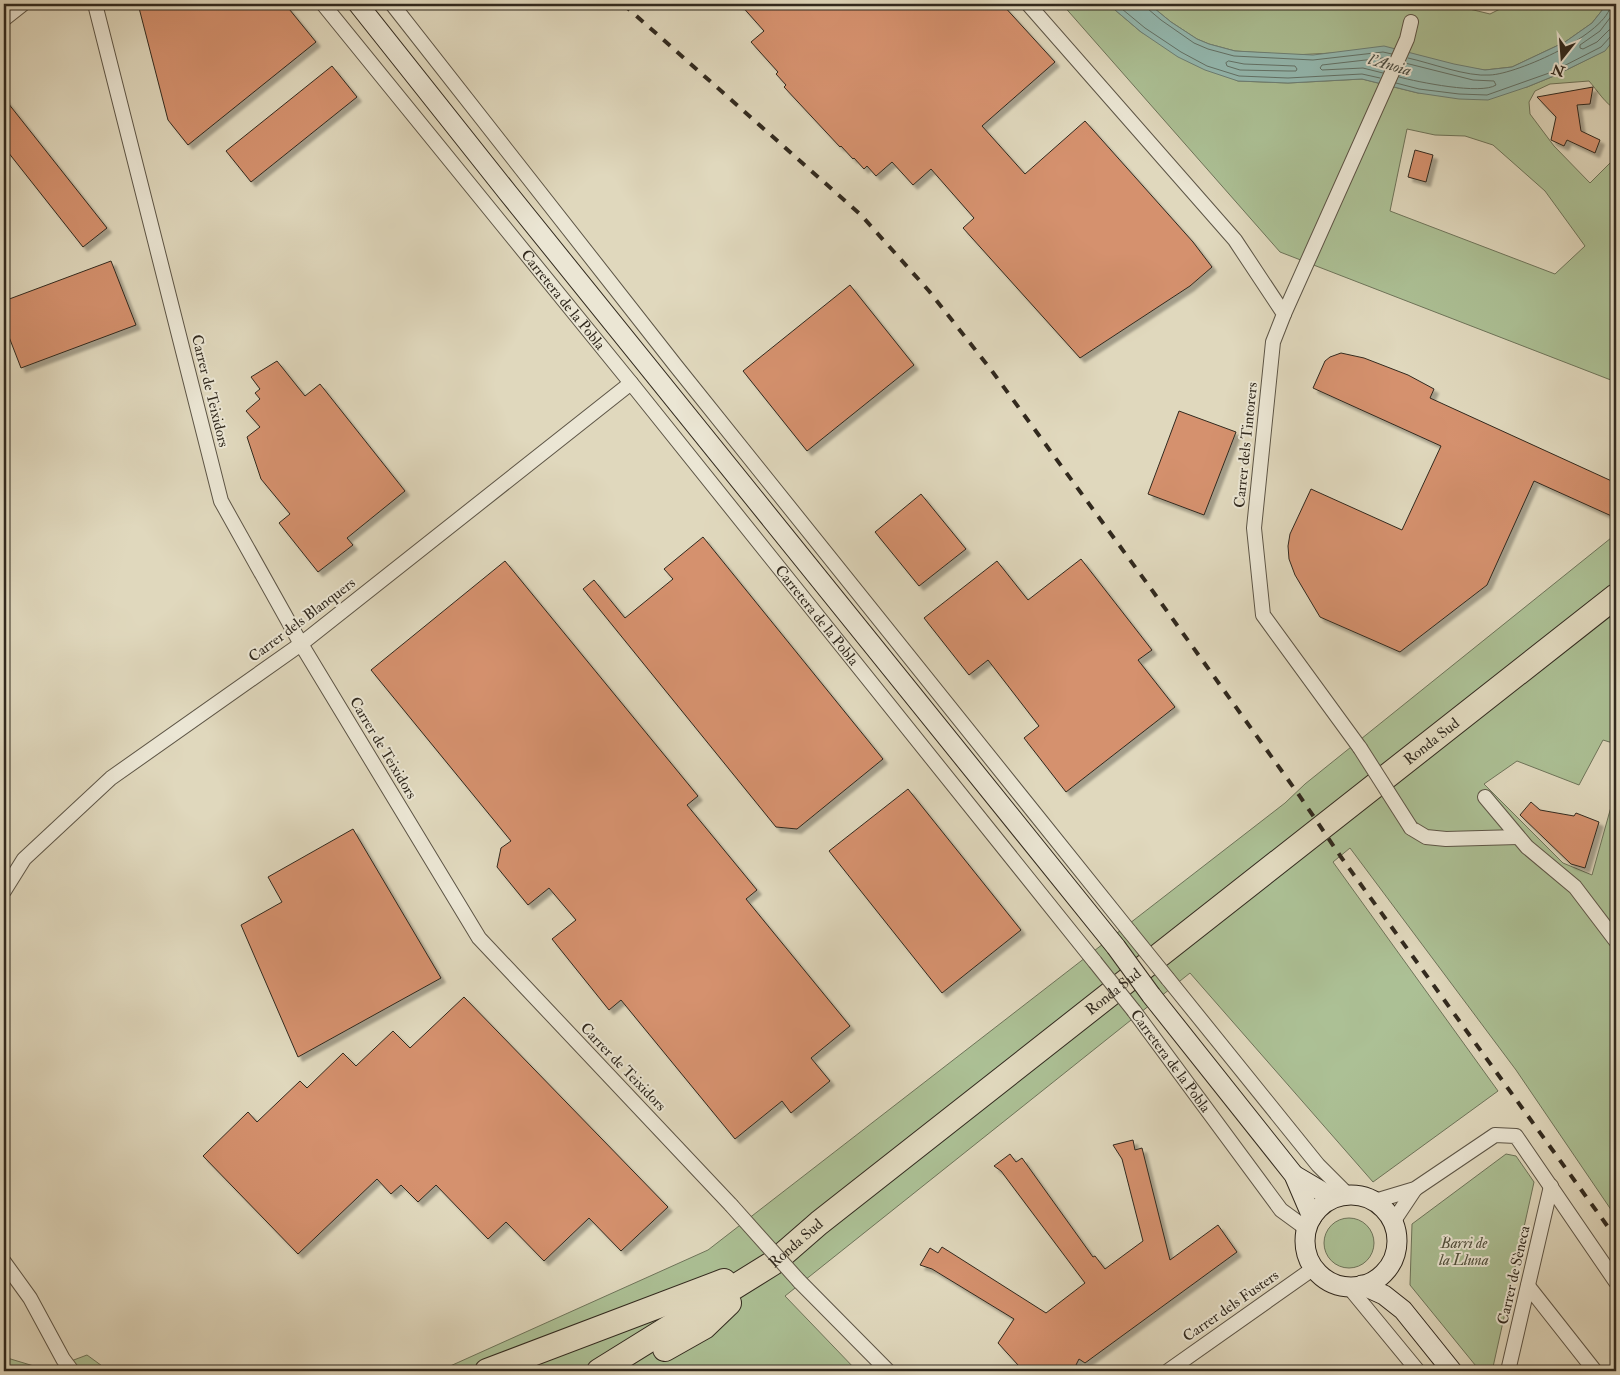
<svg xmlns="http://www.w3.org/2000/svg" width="1620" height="1375" font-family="'IM FELL Double Pica',serif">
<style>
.green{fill:#acc095;stroke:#6e745a;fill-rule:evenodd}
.water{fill:#94bab2;stroke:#6c8077}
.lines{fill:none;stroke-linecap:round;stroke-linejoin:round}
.shore{stroke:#627268;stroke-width:1}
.building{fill:#d5916e;stroke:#31291e;filter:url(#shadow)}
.street-casing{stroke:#5d5546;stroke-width:16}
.secondary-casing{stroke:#31291e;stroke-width:21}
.highway-casing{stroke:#31291e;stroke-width:26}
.street{stroke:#ebe6d4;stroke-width:14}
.secondary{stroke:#ebe6d4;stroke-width:19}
.highway{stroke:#e0d8bd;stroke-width:24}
.rail{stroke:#31291e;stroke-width:4;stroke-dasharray:9 9;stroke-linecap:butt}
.street-bridge-casing{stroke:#5d5546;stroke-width:16;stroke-linecap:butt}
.secondary-bridge-casing{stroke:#31291e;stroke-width:21;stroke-linecap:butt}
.street-bridge{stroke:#ebe6d4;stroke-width:14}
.secondary-bridge{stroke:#ebe6d4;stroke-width:19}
.labels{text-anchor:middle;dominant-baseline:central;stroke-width:4;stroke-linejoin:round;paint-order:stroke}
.street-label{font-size:15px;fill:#31291e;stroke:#ebe6d4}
.park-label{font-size:15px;font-style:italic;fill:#504f3c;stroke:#ebe6d4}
.water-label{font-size:16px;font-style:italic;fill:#4a4d43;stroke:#ebe6d4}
</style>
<defs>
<filter id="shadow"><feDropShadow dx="4.5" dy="4.5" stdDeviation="1" flood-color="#0004"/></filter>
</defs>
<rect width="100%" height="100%" fill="#e0d8bd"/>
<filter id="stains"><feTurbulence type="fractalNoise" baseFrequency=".004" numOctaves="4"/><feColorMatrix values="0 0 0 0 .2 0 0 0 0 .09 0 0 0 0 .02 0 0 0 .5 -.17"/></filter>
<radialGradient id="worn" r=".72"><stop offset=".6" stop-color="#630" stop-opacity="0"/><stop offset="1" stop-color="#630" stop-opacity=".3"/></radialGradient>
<g class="green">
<path d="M1062 4H1108L1141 32 1238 81 1288 83 1362 79 1418 93 1527 87 1554 76 1604 51 1616 37V109C1606 105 1597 90 1589 81L1550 84 1535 91 1529 102 1530 114 1554 146 1590 183 1616 157V382L1280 252ZM1407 129 1435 135 1465 136 1493 145 1545 191 1585 246 1555 274 1390 211Z"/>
<polygon points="1149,4 1449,4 1490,14 1510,4 1607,4 1592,23 1565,42 1512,67 1485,70 1333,53 1293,55 1235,51 1209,44 1197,39 1171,22"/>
<polygon points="1616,534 1616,744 1603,740 1579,785 1517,761 1484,784 1563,863 1592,875 1616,789 1616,1217 1516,1070 1350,848 1333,862 1498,1091 1373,1182 1190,973 785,1296 857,1371 429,1371 448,1367 708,1250 1285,803 1305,784"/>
<polygon points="1506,1154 1516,1156 1534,1182 1493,1367 1491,1371 1480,1371 1410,1285 1412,1224"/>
<circle cx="1349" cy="1243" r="25"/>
<polygon points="87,1355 109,1371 4,1371 4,1357 47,1370"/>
</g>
<polygon class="water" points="1108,4 1149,4 1171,22 1197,39 1209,44 1235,51 1313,55 1384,46 1454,64 1485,70 1512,67 1565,42 1592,23 1607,4 1616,4 1616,37 1605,51 1554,76 1527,87 1488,100 1459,99 1418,93 1362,79 1288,83 1238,81 1205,70 1178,57 1141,32"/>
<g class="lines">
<g class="shore">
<polyline points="1116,4 1145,28 1181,52 1207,66 1239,76 1288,78 1362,74 1380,78"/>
<polyline points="1147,4 1148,9 1161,20 1194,43 1208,49 1234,56 1313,60 1383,52 1392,54"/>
<polyline points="1616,10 1600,31 1580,45 1580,48 1583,49 1597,42 1609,30 1616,28"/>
<path d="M1408 58C1431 63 1467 77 1490 75 1517 74 1608 34 1611 4"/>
<polygon points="1229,61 1244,64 1295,66 1297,69 1296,71 1288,71 1240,70 1227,66 1226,63"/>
<polyline points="1383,73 1363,68 1322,70 1320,68 1322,65 1383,58 1389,59"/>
<path d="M1399 77C1418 82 1481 95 1496 85L1494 81 1473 80 1405 63"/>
<polyline points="1396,83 1419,89 1459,94 1487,95 1552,72 1601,47 1611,36 1616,35"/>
</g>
</g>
<g class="building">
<polygon points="138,4 285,4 316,42 188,145 168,120"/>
<polygon points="740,4 1002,4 1055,62 982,126 1025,174 1085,121 1193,242 1212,267 1190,286 1080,358 963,228 974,218 931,169 913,185 892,162 876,176 867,166 864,169 854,158 853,159 841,146 840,147 784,87 786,85 776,74 778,72 751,42 764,31"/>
<polygon points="332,66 357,97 251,182 226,151"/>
<polygon points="1593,87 1590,104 1577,105 1581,131 1600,140 1595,153 1567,140 1564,146 1551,140 1556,117 1537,97"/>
<polygon points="4,98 107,228 83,247 4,147"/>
<polygon points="1415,150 1433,155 1426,182 1408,177"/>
<polygon points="111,261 136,325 21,368 4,324 4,301"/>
<polygon points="850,285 914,365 807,451 743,371"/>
<polygon points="1341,353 1364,358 1408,375 1434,389 1430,398 1616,483 1616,518 1534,481 1487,585 1400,652 1320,617 1295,575 1289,559 1288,546 1290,534 1311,489 1402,530 1441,446 1313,388 1325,361 1330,357"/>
<polygon points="277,361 305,396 320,384 405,491 347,538 353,545 318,572 279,523 290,514 261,479 247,437 260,427 246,411 260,399 255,393 260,389 251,377"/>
<polygon points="1179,411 1236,432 1204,515 1148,494"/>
<polygon points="921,494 966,549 919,586 875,532"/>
<polygon points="703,537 883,759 797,829 776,827 583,589 594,580 625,618 673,579 664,569"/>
<polygon points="1081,559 1152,650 1138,660 1175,707 1066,792 1024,738 1039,726 988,660 969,675 924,618 997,561 1028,600"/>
<polygon points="505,561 698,796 687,805 757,890 746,899 850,1026 811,1058 830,1081 791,1113 782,1101 735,1139 621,1000 609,1010 552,939 576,920 549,888 528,905 497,867 501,848 511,841 371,670"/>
<polygon points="908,789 1021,930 942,993 829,851"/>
<polygon points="1531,802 1540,810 1574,816 1576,813 1599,822 1585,868 1571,864 1520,815"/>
<polygon points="353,829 441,978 298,1057 241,925 282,902 268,877"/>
<polygon points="464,997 668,1207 621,1251 589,1218 544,1261 506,1222 488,1239 436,1185 418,1202 401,1185 391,1194 377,1179 298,1254 203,1156 248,1112 257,1122 300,1081 307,1088 343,1053 356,1066 393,1031 410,1048"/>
<polygon points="1133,1140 1135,1150 1142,1148 1170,1260 1218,1225 1237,1252 1085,1363 1079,1359 1073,1371 1014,1371 1018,1365 998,1343 1014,1319 932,1269 920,1265 930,1248 938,1253 942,1247 1046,1313 1085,1283 1001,1171 994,1166 1010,1154 1016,1162 1022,1158 1093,1257 1095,1256 1105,1269 1143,1241 1122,1159 1113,1145"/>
</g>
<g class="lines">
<g class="street-casing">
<g id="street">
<polyline points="95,4 221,501 301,644 479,938 731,1205"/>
<path id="s1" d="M323 4 631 383 1095 962"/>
<polyline points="392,4 676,366 1130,932"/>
<polyline points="1028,4 1235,240 1284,314 1273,342 1254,528 1263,615 1360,748"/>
<polyline points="4,19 23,4"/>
<polyline points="1284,314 1407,39 1411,22"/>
<polyline points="1485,797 1527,847 1575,887 1616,941"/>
<polyline points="1411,828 1426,837 1446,839 1518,837"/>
<polyline points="4,891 24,859 111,778 301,644 631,383"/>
<polyline points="1168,979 1318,1165 1348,1195"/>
<path id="s2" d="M1134 1011 1281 1210 1307 1229"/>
<polyline points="1375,1201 1415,1189 1495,1135 1516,1136 1616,1282"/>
<polyline points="1393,1222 1415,1189"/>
<polyline points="4,1262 30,1298 63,1359 72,1371"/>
<polyline points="799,1281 888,1371"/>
<polyline points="1348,1286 1418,1371"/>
<polyline points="1528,1286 1595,1371"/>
<polyline points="1168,1371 1314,1268"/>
<polyline points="1508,1371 1551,1186"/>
</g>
</g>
<g class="secondary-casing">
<g id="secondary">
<polyline points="358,4 508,193 1116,947"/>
<polyline points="1151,995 1294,1175 1312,1217"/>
<polyline points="1294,1175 1333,1198"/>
<circle cx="1351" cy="1241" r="46"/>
<polyline points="1362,1285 1384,1295 1403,1310 1452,1371"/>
</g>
</g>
<g class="highway-casing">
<g id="highway">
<polyline points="665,1349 704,1327 729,1303"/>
<polyline points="487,1371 724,1281"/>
<path id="s3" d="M599 1371 773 1263 819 1223 1616 596"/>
</g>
</g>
<use href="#street" class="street"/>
<use href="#secondary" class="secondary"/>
<use href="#highway" class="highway"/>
<polyline class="rail" points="623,4 861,215 929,291 992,371 1149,586 1299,795 1341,857 1616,1238"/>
<g class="street-bridge-casing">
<g id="street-bridge">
<polyline points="1360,748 1411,828"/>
<polyline points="1130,932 1168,979"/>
<polyline points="1095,962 1134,1011"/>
<polyline points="731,1205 799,1281"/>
</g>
</g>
<g class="secondary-bridge-casing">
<polyline id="secondary-bridge" points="1116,947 1151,995"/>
</g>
<use href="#street-bridge" class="street-bridge"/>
<use href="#secondary-bridge" class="secondary-bridge"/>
</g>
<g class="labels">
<g class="street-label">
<text stroke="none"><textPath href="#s1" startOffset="381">Carretera de la Pobla</textPath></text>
<text transform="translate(210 391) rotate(76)">Carrer de Teixidors</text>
<text transform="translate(1246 445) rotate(-84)">Carrer dels Tintorers</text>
<text stroke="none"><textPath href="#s1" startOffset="786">Carretera de la Pobla</textPath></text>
<text transform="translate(302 620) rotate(-37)">Carrer dels Blanquers</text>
<text stroke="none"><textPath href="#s3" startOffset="1045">Ronda Sud</textPath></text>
<text transform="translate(383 748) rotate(59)">Carrer de Teixidors</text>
<text stroke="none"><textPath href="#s3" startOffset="640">Ronda Sud</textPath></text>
<text stroke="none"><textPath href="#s2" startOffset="62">Carretera de la Pobla</textPath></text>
<text transform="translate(623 1067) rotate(46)">Carrer de Teixidors</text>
<text stroke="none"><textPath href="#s3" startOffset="235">Ronda Sud</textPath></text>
<text transform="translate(1514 1275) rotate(-77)">Carrer de Sèneca</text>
<text transform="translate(1231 1306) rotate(-35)">Carrer dels Fusters</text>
</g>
<g class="park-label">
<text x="1464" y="1243">Barri de<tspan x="1464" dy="17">la Lluna</tspan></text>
</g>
<g class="water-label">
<text transform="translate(1390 65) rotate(16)">l'Anoia</text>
</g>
</g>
<rect width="1620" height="1375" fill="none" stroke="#e0d8bd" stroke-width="20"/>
<rect x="5" y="5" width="1610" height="1365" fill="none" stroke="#31291e" stroke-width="2.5"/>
<rect x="10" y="10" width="1600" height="1355" fill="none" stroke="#31291e"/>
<g transform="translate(1562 58) rotate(197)" stroke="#ebe6d4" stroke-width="4" paint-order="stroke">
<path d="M0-4L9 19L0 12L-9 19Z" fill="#31291e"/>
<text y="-8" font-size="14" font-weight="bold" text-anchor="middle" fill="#31291e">N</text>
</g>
<rect width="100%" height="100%" filter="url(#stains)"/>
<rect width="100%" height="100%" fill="url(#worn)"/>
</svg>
